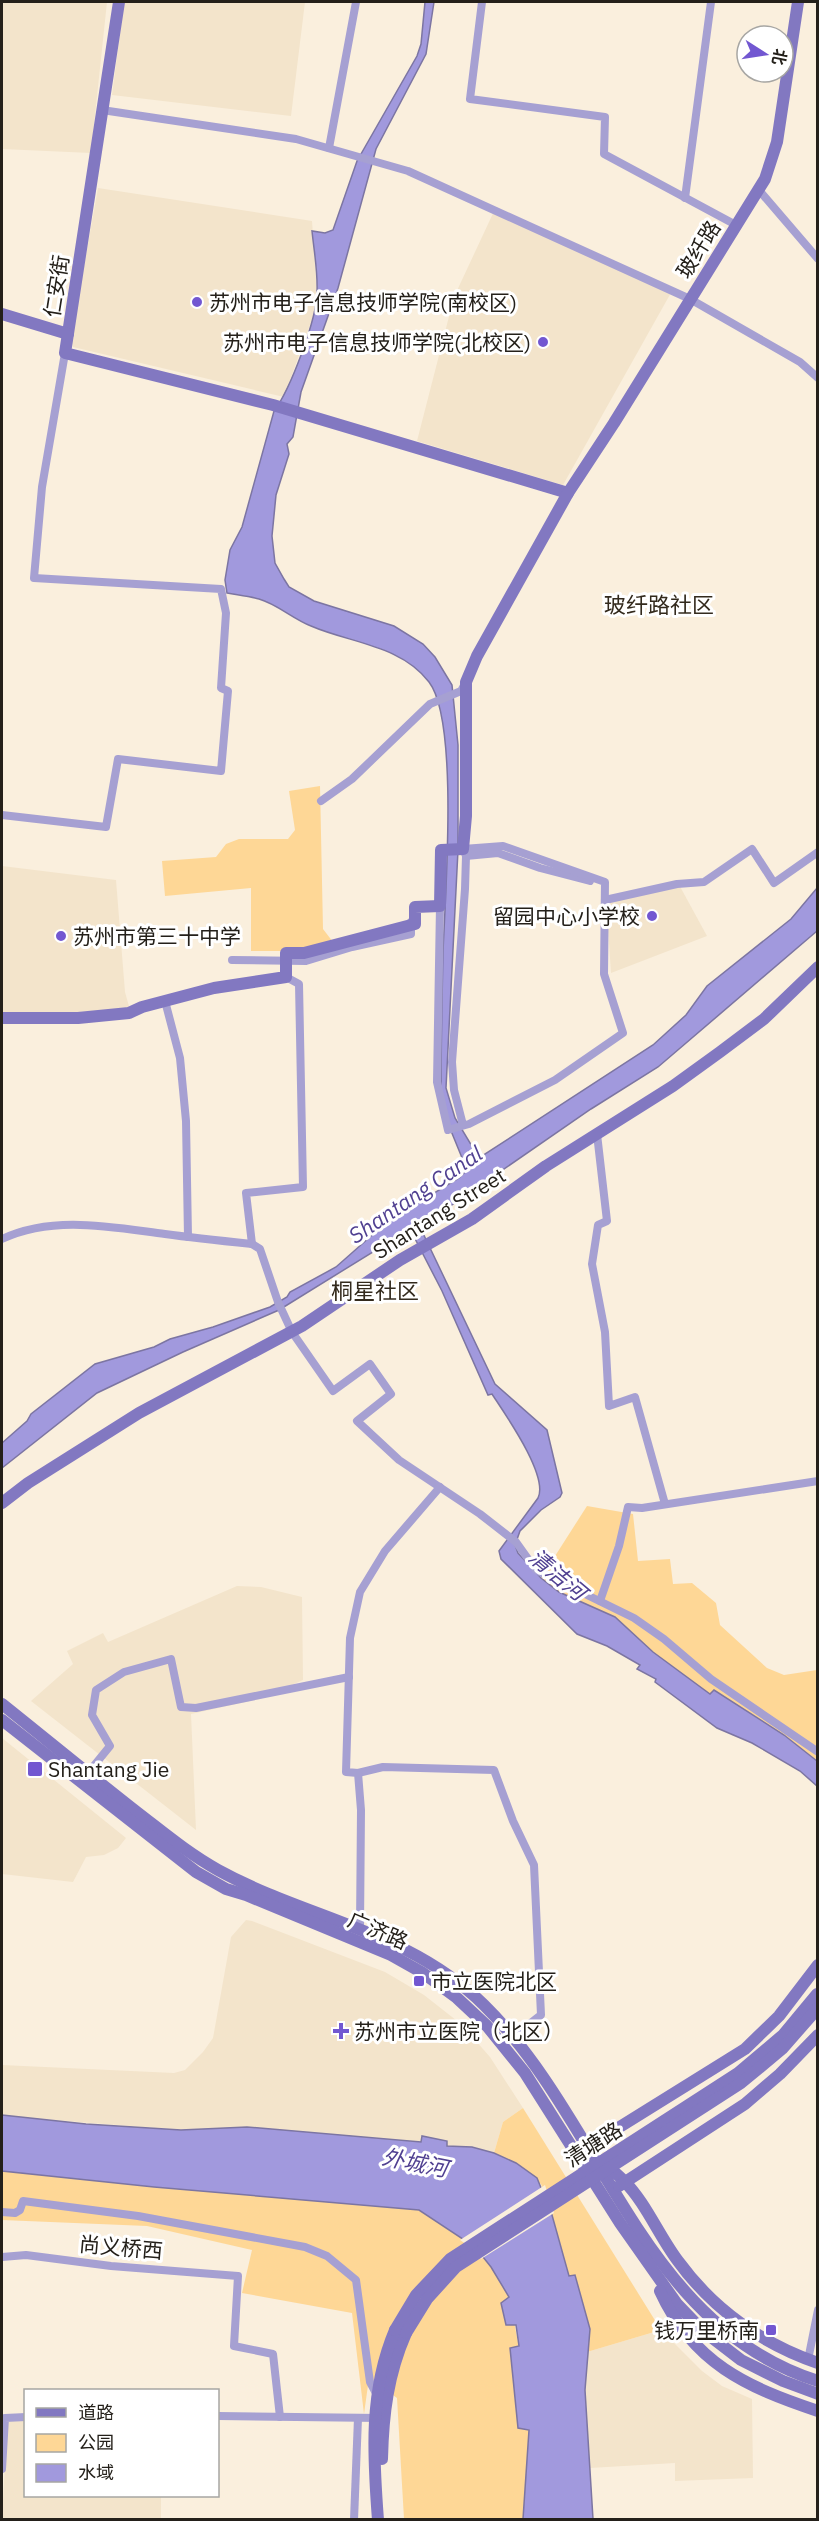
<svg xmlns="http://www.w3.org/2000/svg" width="819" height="2521" font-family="'IBM Plex Sans','Noto Sans SC',sans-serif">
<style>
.built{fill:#f3e4cb}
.green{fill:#fed796}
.water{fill:#a199dd;stroke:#7c75a2;stroke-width:1.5}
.pier{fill:#faefdd}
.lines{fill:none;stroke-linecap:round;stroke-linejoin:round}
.street{stroke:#a6a0d2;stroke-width:8}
.secondary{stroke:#8278c1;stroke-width:12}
.secondary-bridge{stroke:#8278c1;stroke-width:12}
.poi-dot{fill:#7257d1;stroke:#fff;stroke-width:2}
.labels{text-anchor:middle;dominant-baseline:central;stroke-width:6;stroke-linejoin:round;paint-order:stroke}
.street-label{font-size:21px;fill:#24201a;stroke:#fff}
.poi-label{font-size:21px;fill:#24201a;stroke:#fff;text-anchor:start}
.neighbourhood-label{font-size:22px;fill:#332a1d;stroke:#fff}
.water-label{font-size:22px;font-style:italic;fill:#504091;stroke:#fff}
</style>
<rect width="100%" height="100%" fill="#faefdd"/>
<g class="built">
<polygon points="2,2 107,2 91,153 2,149"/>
<polygon points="124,2 305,2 291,116 112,95"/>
<polygon points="98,188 312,221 317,292 315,311 284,397 73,347 71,339"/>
<polygon points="496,207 672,291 563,485 417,441 454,297"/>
<polygon points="2,866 116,880 125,992 130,1010 2,1015"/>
<polygon points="677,881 707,936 611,973 606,897"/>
<polygon points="237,1586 261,1587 302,1597 303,1680 260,1699 191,1714 196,1830 31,1701 73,1664 67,1651 103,1633 108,1642"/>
<polygon points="2,1738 126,1838 118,1848 104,1855 86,1857 73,1882 2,1874"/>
<polygon points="246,1920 252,1921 385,1972 424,1995 461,2024 490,2057 523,2108 503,2122 494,2153 472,2147 447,2146 422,2137 421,2143 247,2127 181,2130 2,2116 2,2065 174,2073 185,2070 203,2052 213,2038 231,1937"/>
<polygon points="661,2330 702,2371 722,2386 752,2399 753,2478 675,2481 675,2463 590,2468 585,2390 587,2352"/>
<polygon points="7,2421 25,2421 26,2496 161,2496 161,2519 2,2520"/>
</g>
<g class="green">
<polygon points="320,786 323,929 333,942 303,951 251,951 251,888 165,896 162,861 216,857 226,844 239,839 288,839 295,830 289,791"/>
<polygon points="587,1506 633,1514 638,1561 670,1559 673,1584 692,1583 716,1603 720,1625 767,1668 784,1675 817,1670 817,1761 784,1735 714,1690 710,1694 653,1652 615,1617 559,1592 541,1578"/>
<polygon points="523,2108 661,2330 587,2352 590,2329 575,2275 569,2277 541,2184 494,2153 503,2122"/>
<polygon points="2,2171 154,2187 419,2210 475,2247 491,2267 509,2297 519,2347 510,2349 516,2411 529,2430 523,2519 404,2519 397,2398 369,2378 364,2414 352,2313 242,2293 252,2250 147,2226 2,2220"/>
</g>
<g class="water">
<path d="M425 2H434L426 54 376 149 338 288 301 392 293 437 287 444 289 454 276 495 272 536 275 563 284 579 289 587 314 601 394 626 423 644 435 657 452 685 458 745V850L446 1088 455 1118 479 1158 653 1045 686 1015 707 986 791 919 817 888V931L658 1067 591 1109 420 1227 495 1384 547 1430 562 1493 560 1497 541 1510 520 1531 515 1545 518 1553 541 1578 559 1592 615 1617 653 1652 710 1694 714 1690 784 1735 817 1761V1786L800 1771 752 1743 717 1728 655 1682 656 1679 637 1669 640 1665 607 1646 577 1634 501 1559 499 1551 538 1498C549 1476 505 1414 492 1394L488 1395 442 1291 410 1229 279 1310 183 1352 97 1393 2 1468V1443L27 1421 31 1414 95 1364 154 1347 170 1339 213 1327 270 1307 287 1297 290 1292 336 1267 388 1221 459 1178 467 1170 447 1121 441 1093C441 1046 442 999 443 952 445 897 459 721 429 682 401 645 350 643 311 626 293 619 277 604 259 599 249 596 238 595 227 593L225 580 230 550 242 527 274 411C290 390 317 319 317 292 318 272 314 251 312 231L325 233 333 230 357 161 417 56 421 44Z"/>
<polygon points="2,2115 86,2124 181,2130 247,2127 421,2142 422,2136 447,2141 447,2146 472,2147 494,2153 516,2163 537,2178 552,2215 569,2276 575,2275 590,2329 585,2390 593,2519 523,2519 529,2430 518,2428 510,2348 519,2346 516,2325 506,2325 501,2303 509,2297 491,2267 475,2247 419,2210 154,2187 2,2171"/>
</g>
<polygon class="pier" points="545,2185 554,2213 481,2259 473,2249 460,2240"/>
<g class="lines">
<g class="street">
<polyline points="482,2 470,99 605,117 604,154 736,225"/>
<polyline points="102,110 296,139 408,171 690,299 800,362 818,378"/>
<polyline points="329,148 356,2"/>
<polyline points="758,189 818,259"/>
<polyline points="685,198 711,2"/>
<polyline points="321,801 352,779 430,704 461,691 466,682"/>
<polyline points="2,815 106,827 118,759 221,771 228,691 221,688 226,613 221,589 34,578 42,487 65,353"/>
<polyline points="466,856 498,853 540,868 590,881"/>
<polyline points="605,900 677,884 704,882 752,849 774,883 818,852"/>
<polyline points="440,906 437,1082 448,1130 469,1124 555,1080 623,1033 604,974 605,882 503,846 463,849 466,856 465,889 452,1062 454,1090 463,1125"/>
<polyline points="232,960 306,961 352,947 411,934 411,922"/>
<polyline points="165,1001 180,1058 186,1121 188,1237"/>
<polyline points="597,1134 607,1221 598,1225 592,1264 605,1332 609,1406 635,1397 665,1504"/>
<path d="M2 1239C53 1215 111 1227 165 1234 194 1238 223 1241 252 1244L260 1249 278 1302 292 1332 333 1391 370 1364 391 1394 357 1421 399 1460 480 1514 516 1542 536 1570 634 1618 664 1639 711 1679 818 1752"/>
<polyline points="252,1244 246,1193 303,1187 299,984 286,977"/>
<polyline points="600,1601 619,1546 628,1507 642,1508 818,1481"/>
<polyline points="88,1773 110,1746 92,1715 96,1690 124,1672 171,1659 181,1707 196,1708 349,1677"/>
<polyline points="358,1773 383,1767 494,1770 513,1821 534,1865 541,2015 513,2037"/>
<polyline points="360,1928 361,1810 358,1773 346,1772 350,1638 360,1592 385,1551 440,1487"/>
<polyline points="2,2212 15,2213 20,2210 23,2201 138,2216 305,2247 327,2256 356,2280 370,2382 377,2395"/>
<polyline points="2,2257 26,2255 111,2266 238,2276 234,2346 273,2354 280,2417"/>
<polyline points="808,2360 818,2310"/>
<polyline points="218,2416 380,2418"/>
<polyline points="2,2469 5,2418 26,2417"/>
<polyline points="354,2520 358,2418"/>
</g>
<g class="secondary">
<polyline points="119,2 65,353 273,405 568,493"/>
<polyline points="2,314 68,334"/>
<polyline points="2,1018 78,1018 129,1013 142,1007 214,988 286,977 286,953 304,953 415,924 415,907 440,906 441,850 463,849 466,816 466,682 477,656 568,493 614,423 765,179 777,142 798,2"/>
<polyline points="2,1503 28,1483 139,1413 302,1326 400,1260 472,1219 546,1166 673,1086 720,1052 764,1019 818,967"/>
<path d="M2 1704C47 1740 92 1777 138 1813 164 1833 189 1854 218 1870 307 1919 408 1930 484 2005 604 2123 641 2325 818 2381"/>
<polyline points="2,1720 196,1872 226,1889 246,1895 391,1955 423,1973 457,1998 487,2026 525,2073 620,2223 677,2304 702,2330 741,2360 783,2381 818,2394"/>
<polyline points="581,2151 745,2049 779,2016 818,1965"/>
<path d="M603 2162C610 2168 617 2174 624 2181 646 2203 659 2236 678 2261 713 2309 762 2344 818 2363"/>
<polyline points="619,2186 745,2104 780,2074 818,2035"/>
<path d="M660 2291C693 2363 746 2387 818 2411"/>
<path d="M382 2459C383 2414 388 2374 406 2333"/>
<path d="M378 2520C373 2455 369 2391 395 2330"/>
</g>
<g class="secondary-bridge">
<polyline points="395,2330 416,2295 450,2259 738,2073 783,2035 817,1994"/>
<polyline points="406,2333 427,2299 456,2267 741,2083 782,2049 818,2008"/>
</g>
</g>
<g class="poi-dot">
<circle cx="197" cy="302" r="6"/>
<circle cx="543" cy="342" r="6"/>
<circle cx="652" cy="916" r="6"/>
<circle cx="61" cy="936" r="6"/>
<rect x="27" y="1761" width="16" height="16" rx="3"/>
<rect x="413" y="1975" width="12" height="12" rx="3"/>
<path d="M338 2022h6v6h6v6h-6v6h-6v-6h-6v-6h6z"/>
<rect x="765" y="2324" width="12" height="12" rx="3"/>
</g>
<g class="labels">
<g class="street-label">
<text transform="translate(698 249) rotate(-58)">玻纤路</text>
<text transform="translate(56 286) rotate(-81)">仁安街</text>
<text transform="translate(439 1213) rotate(-32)">Shantang Street</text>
<text transform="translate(378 1930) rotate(23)">广济路</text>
<text transform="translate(593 2144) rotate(-33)">清塘路</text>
<text transform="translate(121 2247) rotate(5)">尚义桥西</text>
</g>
<g class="poi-label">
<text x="209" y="302">苏州市电子信息技师学院(南校区)</text>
<text x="531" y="342" text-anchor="end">苏州市电子信息技师学院(北校区)</text>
<text x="640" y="916" text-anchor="end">留园中心小学校</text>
<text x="73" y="936">苏州市第三十中学</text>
<text x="48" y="1769">Shantang Jie</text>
<text x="431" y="1981">市立医院北区</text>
<text x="354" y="2031">苏州市立医院（北区）</text>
<text x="759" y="2330" text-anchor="end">钱万里桥南</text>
</g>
<g class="neighbourhood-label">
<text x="659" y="604">玻纤路社区</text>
<text x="375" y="1290">桐星社区</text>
</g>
<g class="water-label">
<text transform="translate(415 1194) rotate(-34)">Shantang Canal</text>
<text transform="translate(558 1574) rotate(40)">清洁河</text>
<text transform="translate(415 2162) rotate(11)">外城河</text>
</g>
</g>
<rect width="819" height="2521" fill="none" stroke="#24201a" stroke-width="6"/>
<rect x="24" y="2389" width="195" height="108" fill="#ffffff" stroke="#a7a6a3" stroke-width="1.5"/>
<rect x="36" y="2408" width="30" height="9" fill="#8278c1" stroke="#a7a6a3" stroke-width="1.5"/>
<text x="78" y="2419" font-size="18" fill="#24201a">道路</text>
<rect x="36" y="2434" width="30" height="18" fill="#fed796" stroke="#a7a6a3" stroke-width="1.5"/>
<text x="78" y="2449" font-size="18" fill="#24201a">公园</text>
<rect x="36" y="2464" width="30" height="18" fill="#a199dd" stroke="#a7a6a3" stroke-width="1.5"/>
<text x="78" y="2479" font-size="18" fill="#24201a">水域</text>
<g transform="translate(765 54) rotate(102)"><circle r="28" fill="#ffffff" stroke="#a7a6a3" stroke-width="1.5"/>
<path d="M0-4.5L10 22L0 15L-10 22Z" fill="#7257d1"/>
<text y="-9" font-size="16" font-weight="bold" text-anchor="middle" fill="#24201a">北</text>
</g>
</svg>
